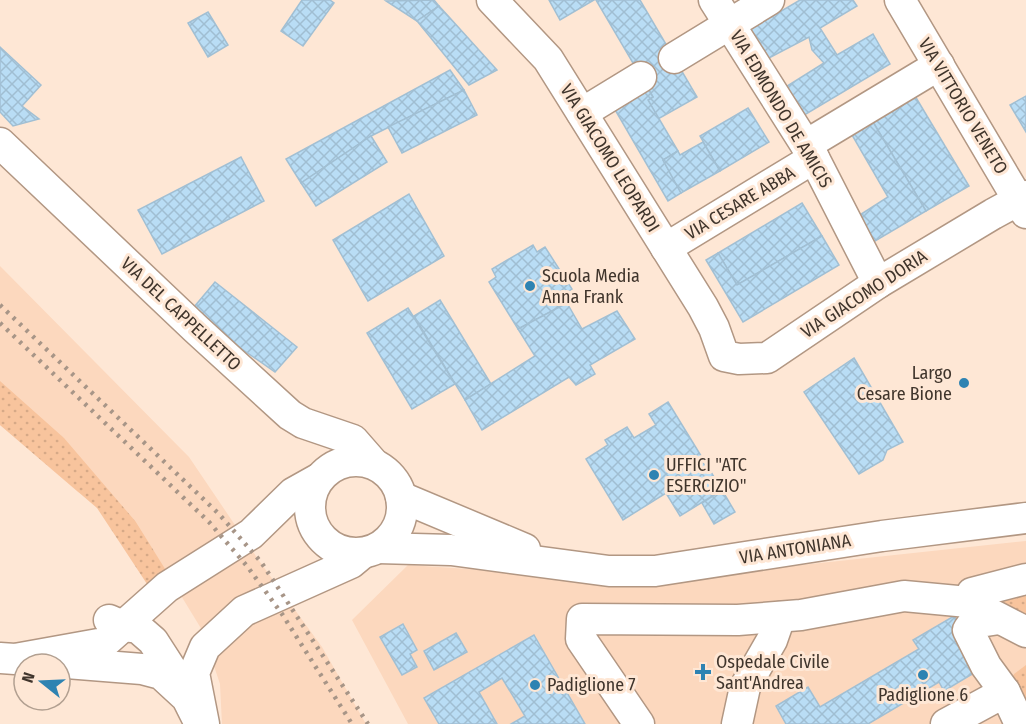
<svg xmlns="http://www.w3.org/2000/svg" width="1026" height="724" font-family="'Fira Sans Condensed',sans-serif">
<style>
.built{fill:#fcd8be}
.grass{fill:url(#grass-dots)}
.building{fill:url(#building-cross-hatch);stroke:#a1bfd3;stroke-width:1.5}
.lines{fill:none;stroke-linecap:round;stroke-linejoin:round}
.minor-casing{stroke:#b29783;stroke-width:33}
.minor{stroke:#fff;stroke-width:30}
.rail{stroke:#a79587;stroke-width:4.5;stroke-dasharray:3 6;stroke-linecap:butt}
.poi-dot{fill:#2e83b2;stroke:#fee7d5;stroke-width:2}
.labels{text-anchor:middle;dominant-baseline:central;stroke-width:6;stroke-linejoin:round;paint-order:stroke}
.street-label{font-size:18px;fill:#40352c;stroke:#fee7d5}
.poi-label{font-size:18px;fill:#40352c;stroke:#fee7d5;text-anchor:start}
</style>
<defs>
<pattern id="grass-dots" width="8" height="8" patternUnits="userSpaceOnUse" patternTransform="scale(1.5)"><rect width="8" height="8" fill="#f8c49d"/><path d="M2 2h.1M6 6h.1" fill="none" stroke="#d6a987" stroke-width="1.8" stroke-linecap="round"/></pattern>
<pattern id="building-cross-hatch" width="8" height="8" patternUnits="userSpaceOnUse" patternTransform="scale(1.5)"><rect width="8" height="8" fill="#b9ddf5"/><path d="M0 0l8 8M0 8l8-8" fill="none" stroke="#a0bed2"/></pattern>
</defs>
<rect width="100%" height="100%" fill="#fee7d5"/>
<g class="built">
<polygon points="0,266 189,457 260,562 322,647 366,724 222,724 220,684 202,630 136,522 78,492 0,425"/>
<polygon points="1026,541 1026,724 408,724 352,620 408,565 652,581"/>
</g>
<g class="grass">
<polygon points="0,381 64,438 136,522 167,572 147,584 97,508 0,425"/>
<polygon points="1026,587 1026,626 977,601"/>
<polygon points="1026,665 1026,708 1011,681 1014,674"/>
</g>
<g class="building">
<polygon points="302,0 330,0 334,3 303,46 281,31"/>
<polygon points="434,0 439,6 417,21 386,1"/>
<polygon points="549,0 594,0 560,20"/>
<polygon points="596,0 640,0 697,97 658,119 648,100 653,97"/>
<polygon points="800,0 853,0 857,6 820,28 837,55 873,34 890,64 801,117 784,88 824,63 812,50 809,37 767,59 749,30"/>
<polygon points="439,6 450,18 497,70 469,85 417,21"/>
<polygon points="208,12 228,45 208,57 188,23"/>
<polygon points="0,47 41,85 22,106 39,119 13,126 0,112"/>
<polygon points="450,70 464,90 371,136 301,183 286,159"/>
<polygon points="647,87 653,97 648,100 678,151 663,160 681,193 668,201 614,108"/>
<polygon points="464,90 477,115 402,153 388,127"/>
<polygon points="915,96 969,186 926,211 873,122"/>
<polygon points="1026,96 1026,132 1010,105"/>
<polygon points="748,108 769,142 720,171 700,136"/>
<polygon points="873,122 926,211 870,244 855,218 888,197 852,135"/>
<polygon points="371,136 387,162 316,206 301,183"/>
<polygon points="703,142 720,171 681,193 663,160 678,151 680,155"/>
<polygon points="241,157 264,201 162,254 138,210"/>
<polygon points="409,194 444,256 368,301 333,240"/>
<polygon points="802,203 822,236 737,285 718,253"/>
<polygon points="822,236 839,265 743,322 706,260 718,253 737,285"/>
<polygon points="533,245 537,252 545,247 572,289 563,295 567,303 518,329 489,282 496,277 492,269"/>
<polygon points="215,282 297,347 275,372 236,345 194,307"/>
<polygon points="440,300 491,384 465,400 414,316"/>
<polygon points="567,303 582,329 617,311 635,339 590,365 595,374 576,385 569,377 482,430 465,400 535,356 518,329"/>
<polygon points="408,308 455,384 412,409 367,333"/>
<polygon points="854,358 903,442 887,450 883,460 859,474 804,392"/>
<polygon points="668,402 722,490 680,516 666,493 623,520 586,459 608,445 605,440 627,427 634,438 656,425 649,414"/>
<polygon points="722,490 735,512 714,524 702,503"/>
<polygon points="954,616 984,667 944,691 939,682 868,724 786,724 776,706 808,687 820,707 919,649 913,640"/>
<polygon points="403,624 417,650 410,654 417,667 402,675 380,637"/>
<polygon points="456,633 467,652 434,670 424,651"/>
<polygon points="534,635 585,724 511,724 525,716 502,678 479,692 497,724 439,724 424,698"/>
</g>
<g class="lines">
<g class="minor-casing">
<g id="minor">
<polyline points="492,0 548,59 703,307 714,328 724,356 739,359 767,358 878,283 993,214 1026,196"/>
<polyline points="714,0 814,158 878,283"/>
<polyline points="900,0 1026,213"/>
<polyline points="674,58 769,0"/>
<polyline points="582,113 641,77"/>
<polyline points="0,143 196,329 290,415 303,423 353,440 374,464"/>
<polyline points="806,145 939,65"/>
<polyline points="666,248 814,158"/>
<circle cx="356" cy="507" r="46"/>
<polyline points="401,497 525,549"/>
<polyline points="378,548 451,550 609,571 655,571 882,536 1026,518"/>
<polyline points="968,602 972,593 1026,579"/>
<polyline points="999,619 973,623 968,630 986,666 1005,692"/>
<polyline points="109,620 123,626 138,628 153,641 173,672 188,681"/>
<polyline points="0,658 15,659 104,643 167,587 251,534 293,493 318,479"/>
<polyline points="54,662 142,669 161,674 187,698 198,720"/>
<polyline points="204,724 194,673 205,647 244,611 351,563 363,553"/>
<polyline points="639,724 581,639 582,619 738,620 801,615 904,596 968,602 1026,632"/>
<polyline points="737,724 745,687 772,640 780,617"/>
<polyline points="946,724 1005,692 1020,724"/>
</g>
</g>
<use href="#minor" class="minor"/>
<g class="rail">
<polyline points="0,305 219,514 261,562 368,724"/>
<polyline points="0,323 209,522 247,566 282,614 352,724"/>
</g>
</g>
<g class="poi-dot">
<circle cx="530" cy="286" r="6"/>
<circle cx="964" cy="383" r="6"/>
<circle cx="654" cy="475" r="6"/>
<path d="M700 663h6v6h6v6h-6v6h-6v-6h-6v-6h6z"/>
<circle cx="923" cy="675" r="6"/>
<circle cx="535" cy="685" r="6"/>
</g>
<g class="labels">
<g class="street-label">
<text transform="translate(963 106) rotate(59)">VIA VITTORIO VENETO</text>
<text transform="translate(781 109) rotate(59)">VIA EDMONDO DE AMICIS</text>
<text transform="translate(610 158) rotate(58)">VIA GIACOMO LEOPARDI</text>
<text transform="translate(740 203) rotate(-31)">VIA CESARE ABBA</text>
<text transform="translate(864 294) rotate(-33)">VIA GIACOMO DORIA</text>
<text transform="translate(181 314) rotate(43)">VIA DEL CAPPELLETTO</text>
<text transform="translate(795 549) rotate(-9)">VIA ANTONIANA</text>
</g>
<g class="poi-label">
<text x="542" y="276">Scuola Media<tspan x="542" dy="21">Anna Frank</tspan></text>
<text x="952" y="373" text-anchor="end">Largo<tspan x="952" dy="21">Cesare Bione</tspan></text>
<text x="666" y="465">UFFICI "ATC<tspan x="666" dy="21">ESERCIZIO"</tspan></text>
<text x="716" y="662">Ospedale Civile<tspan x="716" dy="21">Sant'Andrea</tspan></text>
<text x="547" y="685">Padiglione 7</text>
<text x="923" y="695" text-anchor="middle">Padiglione 6</text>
</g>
</g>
<g transform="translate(42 682) rotate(288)"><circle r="28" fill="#fee7d5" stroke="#b2a091" stroke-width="1.5"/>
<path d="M0-4.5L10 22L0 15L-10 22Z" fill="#2e83b2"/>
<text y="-9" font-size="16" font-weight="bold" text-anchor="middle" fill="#40352c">N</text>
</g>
</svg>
